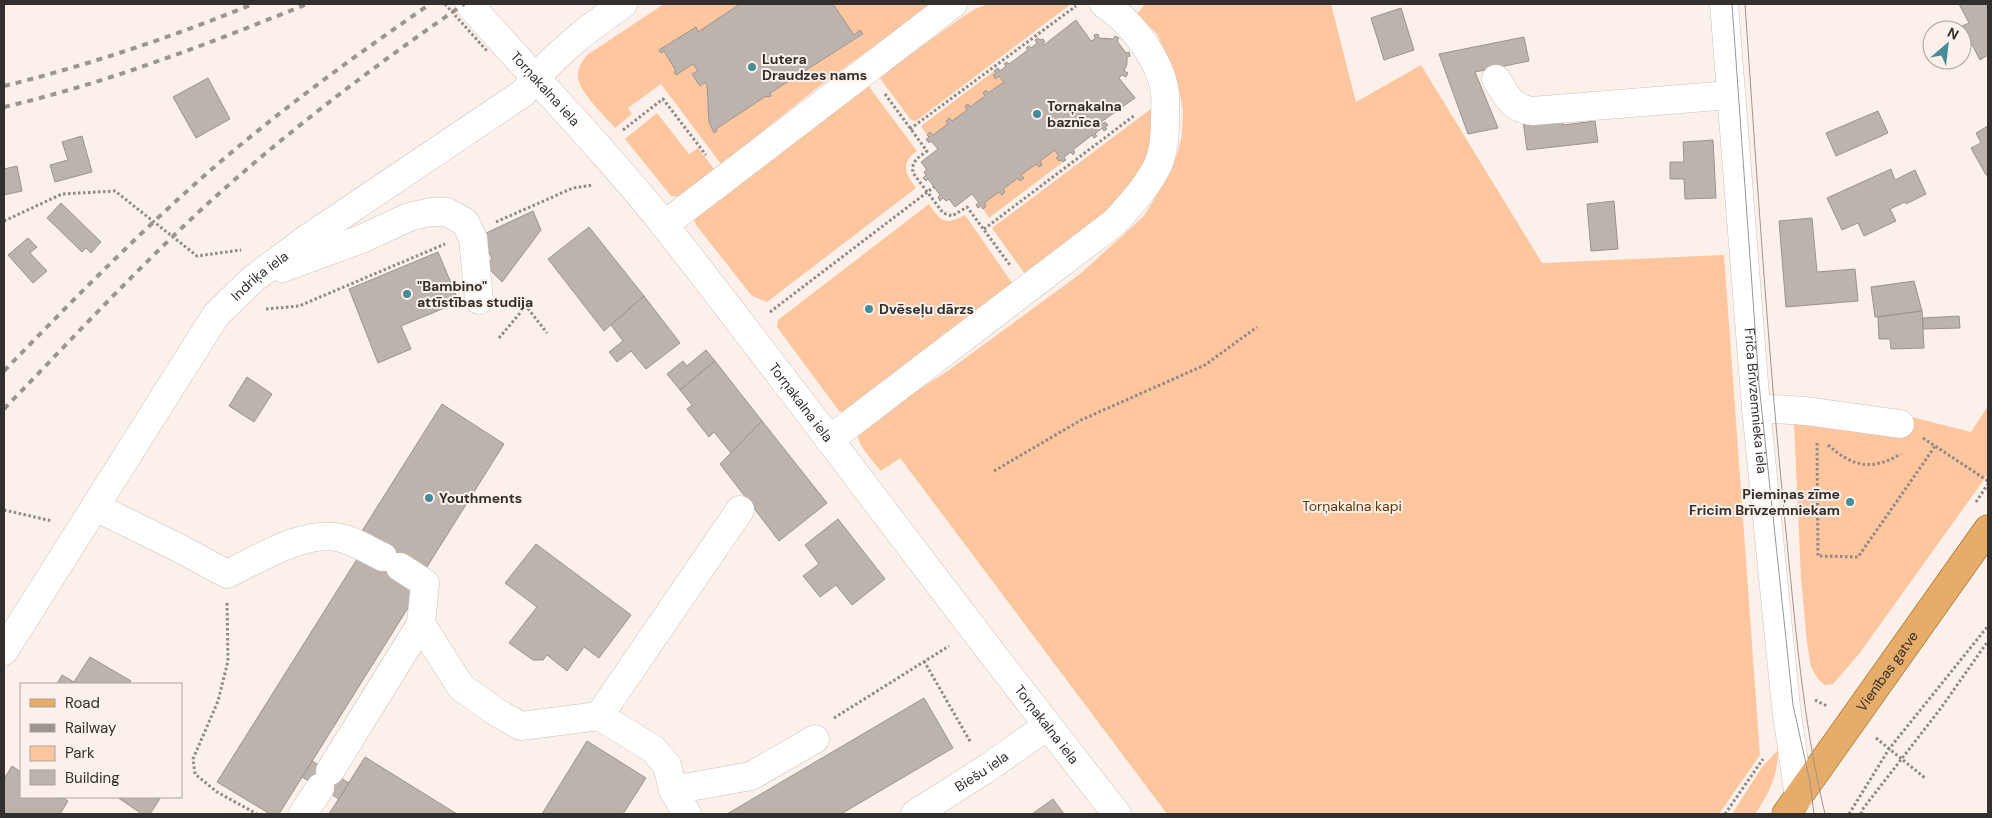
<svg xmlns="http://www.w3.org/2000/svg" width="1992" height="818" font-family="'DM Sans',sans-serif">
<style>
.green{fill:#fdc69e}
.building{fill:#bdb3ad;stroke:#9c938d}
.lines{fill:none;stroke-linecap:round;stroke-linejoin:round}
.minor-casing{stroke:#cbc2bb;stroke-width:29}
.major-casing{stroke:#9c5c14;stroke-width:29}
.path{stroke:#8f8884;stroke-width:3;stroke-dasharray:2.5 2.5;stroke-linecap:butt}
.minor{stroke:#fff;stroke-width:28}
.major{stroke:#e6ac6a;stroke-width:28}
.tram{stroke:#9c948f;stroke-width:1}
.rail{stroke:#9c948f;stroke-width:4;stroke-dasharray:6 6;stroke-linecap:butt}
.path-bridge{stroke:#8f8884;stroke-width:3;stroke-dasharray:2.5 2.5;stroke-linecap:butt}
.poi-dot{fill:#468c97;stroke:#fbf1ea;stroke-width:2}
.labels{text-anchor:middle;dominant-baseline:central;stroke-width:4;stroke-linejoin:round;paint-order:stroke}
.poi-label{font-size:14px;font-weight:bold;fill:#332f2c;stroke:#fbf1ea;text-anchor:start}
.street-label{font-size:14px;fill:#332f2c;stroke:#fbf1ea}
.park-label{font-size:14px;fill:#653400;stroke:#fbf1ea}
</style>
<rect width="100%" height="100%" fill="#fbf1ea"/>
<g class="green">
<path d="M664 4H740L698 32 696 28 661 53 664 51 676 71 674 73 676 75 693 64 698 71 692 74 699 85 705 82 707 86 709 122 714 133 717 131 716 129 766 96 768 97 770 96V93L863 35 860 30 854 35 833 4H931L817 88 721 164 661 84 628 108 632 114 615 128C605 116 575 89 578 73 579 66 583 60 587 55Z"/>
<polygon points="988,4 1071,4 916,121 911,120 879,77 961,18 975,9"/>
<path d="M1145 4H1331L1356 102 1421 65 1542 263 1724 255 1760 755 1719 814H1167L900 458 881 471C875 464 855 442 858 433 860 428 866 424 870 421L949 370 1080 274 1144 216 1167 178 1177 155 1182 135 1183 110 1175 73 1157 34 1137 14Z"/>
<polygon points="994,71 996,78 999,76 1004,82 988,93 986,90 983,93 985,96 970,107 968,104 965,106 967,110 952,121 949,118 946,120 948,124 933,135 930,132 927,135 921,126"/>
<path d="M867 84 917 151C900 163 905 173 916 188L767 302 752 296 696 225 694 219Z"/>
<polygon points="1152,108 1153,127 1148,153 1133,182 1114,209 1030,281 992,228"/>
<polygon points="657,113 689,154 698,148 714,169 679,197 671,196 625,139"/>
<polygon points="1055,150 1059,156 1056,159 1063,162 989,218 983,209 986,206 984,203 999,192 1002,195 1005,192 1003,189 1018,178 1020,181 1023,178 1021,175 1036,164 1039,167 1041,165 1040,161"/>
<path d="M929 204C940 221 945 226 965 215L1017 290 843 413 839 411 777 327 778 320Z"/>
<polygon points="1988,406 1988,474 1859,654 1833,684 1825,685 1818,679 1811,667 1807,643 1801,578 1794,424 1903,415 1971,432"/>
<path d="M1778 750C1778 775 1769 794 1755 814H1732L1762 767Z"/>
</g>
<g class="building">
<polygon points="740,4 833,4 854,35 860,30 863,34 770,93 771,96 767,97 766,96 716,129 717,131 714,133 709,122 707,86 705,82 700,86 692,74 698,71 693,64 676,75 674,72 676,71 664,51 661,53 659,50 696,27 698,32"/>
<polygon points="1959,4 1988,4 1988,55 1980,60 1962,26 1969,23"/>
<polygon points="1401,8 1414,50 1384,60 1371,18"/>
<polygon points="1076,20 1091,41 1095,39 1094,35 1098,34 1099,38 1113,39 1115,36 1119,38 1117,41 1126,53 1129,52 1130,56 1127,57 1127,64 1124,71 1128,73 1126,77 1122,75 1119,78 1135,98 1101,122 1102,124 1105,122 1108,125 1105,127 1107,129 1104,131 1102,128 1095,134 1097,136 1094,138 1092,135 1073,150 1075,152 1073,155 1071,152 1064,157 1066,160 1063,162 1061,160 1059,161 1056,158 1059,156 1055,150 1040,161 1042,165 1039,167 1036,164 1021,175 1024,178 1020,181 1018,178 1003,189 1005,192 1002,195 999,192 984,203 986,206 983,209 981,206 978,208 976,205 979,203 972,194 955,207 949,199 946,201 943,198 940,201 938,197 940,195 928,179 926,181 923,178 926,175 924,172 927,170 921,162 938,149 931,141 929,143 926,139 929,137 927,135 930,132 933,135 948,124 946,121 949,118 952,121 967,110 965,106 968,104 970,107 985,96 983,93 986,90 988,93 1004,82 999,76 996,79 993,75 996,73 994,71 998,68 1000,71 1006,66 1004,64 1007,62 1009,64 1028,50 1026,48 1029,46 1031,48 1037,43 1035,40 1038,38 1040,40 1043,39 1045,42 1042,44 1044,45"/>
<polygon points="1524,37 1529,61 1475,72 1498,128 1468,134 1439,54"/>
<polygon points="208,78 230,119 196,138 173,97"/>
<polygon points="1878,111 1888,133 1836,156 1826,133"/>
<polygon points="1562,116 1563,125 1595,121 1598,142 1527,150 1523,121"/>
<polygon points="1988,126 1988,174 1986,175 1971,148 1981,143 1976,133"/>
<polygon points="82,136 92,172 55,182 50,165 68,160 62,142"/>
<polygon points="1713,140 1716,198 1685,199 1684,179 1670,179 1670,162 1684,162 1683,142"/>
<polygon points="17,166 22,191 4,195 4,169"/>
<polygon points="1891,169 1895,180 1915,170 1926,194 1906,204 1905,202 1890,209 1896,221 1864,236 1858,223 1842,230 1827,198"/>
<polygon points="1614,201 1618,249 1591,251 1587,204"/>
<polygon points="61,203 101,242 91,253 86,248 82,252 47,218"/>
<polygon points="533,211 541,230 502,282 486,266 492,259 482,235"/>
<polygon points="1812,218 1817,272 1855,269 1858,301 1786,307 1779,221"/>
<polygon points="589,227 644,296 604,331 548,259"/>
<polygon points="28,238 37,247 30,253 47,271 33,283 8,255"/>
<polygon points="438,252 459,302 401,326 411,349 378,363 349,289"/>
<polygon points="1914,281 1922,311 1875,317 1871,287"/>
<polygon points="644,296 680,343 646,369 631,351 617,362 609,352 623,341 611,325"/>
<polygon points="1922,311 1924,348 1891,349 1890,339 1879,339 1878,317"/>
<polygon points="1959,316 1960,328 1923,329 1923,318"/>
<polygon points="706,350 715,361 680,390 667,374 683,361 687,366"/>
<polygon points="715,361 762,421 731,453 714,432 709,437 687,409 692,405 680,390"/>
<polygon points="247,377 272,394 254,422 229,406"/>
<polygon points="442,404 504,444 425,570 362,531"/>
<polygon points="762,421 827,503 779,541 720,464"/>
<polygon points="838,519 885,579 852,605 836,585 820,597 803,576 819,564 805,545"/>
<polygon points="536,544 631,615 599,658 584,647 567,671 547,655 543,660 533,660 509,643 537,607 505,583"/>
<polygon points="359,556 418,592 279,814 270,814 217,782"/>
<polygon points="90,657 131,681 129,684 57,684 62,675 74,682"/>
<polygon points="924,698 953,748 841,814 727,814"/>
<polygon points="587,741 646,778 623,814 542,814"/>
<polygon points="365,757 457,814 329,814"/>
<polygon points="312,761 349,783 339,799 302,777"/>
<polygon points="12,766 21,772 21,797 61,797 68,801 60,814 4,814 4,779"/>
<polygon points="117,797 161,797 150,814 142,814"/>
<polygon points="1053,799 1064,814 1032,814"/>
</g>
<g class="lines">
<g class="minor-casing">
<g id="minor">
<path id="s1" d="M469 4C534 78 604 149 666 227 818 421 964 621 1117 814"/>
<path id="s2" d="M1724 4 1756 408 1786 707 1799 797"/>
<path d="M1496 79C1507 95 1510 108 1532 111L1718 96H1730"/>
<polyline points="664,225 953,4"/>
<polyline points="282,268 359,240 409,217 430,212 447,212 465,222 473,238 479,300"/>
<polyline points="1756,408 1806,411 1900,424"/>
<path d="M829 440 1115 222C1131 204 1147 187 1158 165 1164 151 1165 134 1165 120 1165 111 1166 102 1165 93 1161 61 1131 21 1104 4"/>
<path d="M95 507 179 548 227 574C259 559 305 529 341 538 355 541 370 551 383 557"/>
<polyline points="400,567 425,583 421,624 461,687 496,712 521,726 599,716 653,749 667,765 673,790 687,814"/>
<path id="s3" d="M4 651 216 315 253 279 308 238 523 93C551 57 586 30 623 4"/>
<polyline points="599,716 740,510"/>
<polyline points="330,771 421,624"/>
<polyline points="673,790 751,776 815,739"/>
<polyline points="303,814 320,788"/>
<path id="s4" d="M915 814 986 769 1047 726"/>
</g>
</g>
<g class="major-casing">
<g id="major">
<path id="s5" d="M1786 814 1988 529"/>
</g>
</g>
<g class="path">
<path d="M885 94 927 151C918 158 911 161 913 173L943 213 952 216 967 207 1010 265"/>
<polyline points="910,129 1076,6"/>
<polyline points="623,130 663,99 706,155"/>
<polyline points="4,221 62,194 115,191 197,256 241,250"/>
<polyline points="496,222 573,188 593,185"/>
<polyline points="984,229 1135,115"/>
<polyline points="266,309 299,306 445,244"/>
<polyline points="770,312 934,187"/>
<polyline points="499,338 526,306 547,333"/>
<polyline points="1923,438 1988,481"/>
<polyline points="1817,443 1818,556 1858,557 1936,445"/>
<path d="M1828 445C1853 467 1871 471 1901 454"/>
<polyline points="994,471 1081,420 1205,365 1257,327"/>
<polyline points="1976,502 1988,484"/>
<polyline points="4,510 52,521"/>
<polyline points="227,603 228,661 218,701 193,759 195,774 217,792 257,814"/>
<polyline points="924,661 971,743"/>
<polyline points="1815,700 1827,706"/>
<polyline points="834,718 949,646"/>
<polyline points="1876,738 1925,778"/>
<polyline points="1725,814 1763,759"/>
<polyline points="1849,814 1889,749 1988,626"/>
<polyline points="1861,814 1862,810 1941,708 1988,641"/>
</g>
<use href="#minor" class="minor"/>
<use href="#major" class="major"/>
<g class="tram">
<polyline points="1732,4 1759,384 1793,705 1810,782 1814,814"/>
<path d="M1745 4C1757 177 1768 350 1785 522 1795 620 1802 718 1825 814"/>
</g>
<g class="rail">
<path d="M4 86C89 65 172 37 253 4"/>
<path d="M4 107C107 83 208 44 307 4"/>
<path d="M4 371C66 307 129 243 196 183 269 118 349 60 430 4"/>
<path d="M4 409C73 338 141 264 214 198 293 127 377 64 464 4"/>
</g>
<polyline class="path-bridge" points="445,4 487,51"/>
</g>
<g class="poi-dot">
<circle cx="752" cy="67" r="5"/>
<circle cx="1037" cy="114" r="5"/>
<circle cx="407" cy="294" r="5"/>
<circle cx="869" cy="309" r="5"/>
<circle cx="429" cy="498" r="5"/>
<circle cx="1850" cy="502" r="5"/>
</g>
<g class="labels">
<g class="poi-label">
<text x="762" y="59">Lutera<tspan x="762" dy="16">Draudzes nams</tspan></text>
<text x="1047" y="106">Torņakalna<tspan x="1047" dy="16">baznīca</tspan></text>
<text x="417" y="286">"Bambino"<tspan x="417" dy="16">attīstības studija</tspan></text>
<text x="879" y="309">Dvēseļu dārzs</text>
<text x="1840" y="494" text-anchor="end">Piemiņas zīme<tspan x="1840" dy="16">Fricim Brīvzemniekam</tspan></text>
<text x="439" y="498">Youthments</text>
</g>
<g class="street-label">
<text stroke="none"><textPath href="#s1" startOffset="114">Torņakalna iela</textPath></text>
<text stroke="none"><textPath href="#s3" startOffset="456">Indriķa iela</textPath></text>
<text stroke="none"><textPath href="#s2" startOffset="398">Friča Brīvzemnieka iela</textPath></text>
<text stroke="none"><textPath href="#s1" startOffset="519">Torņakalna iela</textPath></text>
<text stroke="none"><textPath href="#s5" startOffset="175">Vienības gatve</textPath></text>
<text stroke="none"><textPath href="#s1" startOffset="924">Torņakalna iela</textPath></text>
<text stroke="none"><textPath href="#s4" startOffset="79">Biešu iela</textPath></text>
</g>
<g class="park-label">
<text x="1352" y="506">Torņakalna kapi</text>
</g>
</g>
<rect width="1992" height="818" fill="none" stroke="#332f2c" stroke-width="10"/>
<rect x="20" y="683" width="162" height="115" fill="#fbf1ea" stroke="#aba39e"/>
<rect x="30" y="699" width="25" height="8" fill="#e6ac6a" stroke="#aba39e"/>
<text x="65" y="708" font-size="15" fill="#332f2c">Road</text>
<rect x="30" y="724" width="25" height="8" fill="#9c948f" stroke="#aba39e"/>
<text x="65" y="733" font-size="15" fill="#332f2c">Railway</text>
<rect x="30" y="746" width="25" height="15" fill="#fdc69e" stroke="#aba39e"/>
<text x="65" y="758" font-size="15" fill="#332f2c">Park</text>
<rect x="30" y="770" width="25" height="15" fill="#bdb3ad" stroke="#aba39e"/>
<text x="65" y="783" font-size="15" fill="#332f2c">Building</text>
<g transform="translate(1947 45) rotate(28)"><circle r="24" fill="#fbf1ea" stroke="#aba39e"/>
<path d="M0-4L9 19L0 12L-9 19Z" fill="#468c97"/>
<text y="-8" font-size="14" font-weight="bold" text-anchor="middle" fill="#332f2c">N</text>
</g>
</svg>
